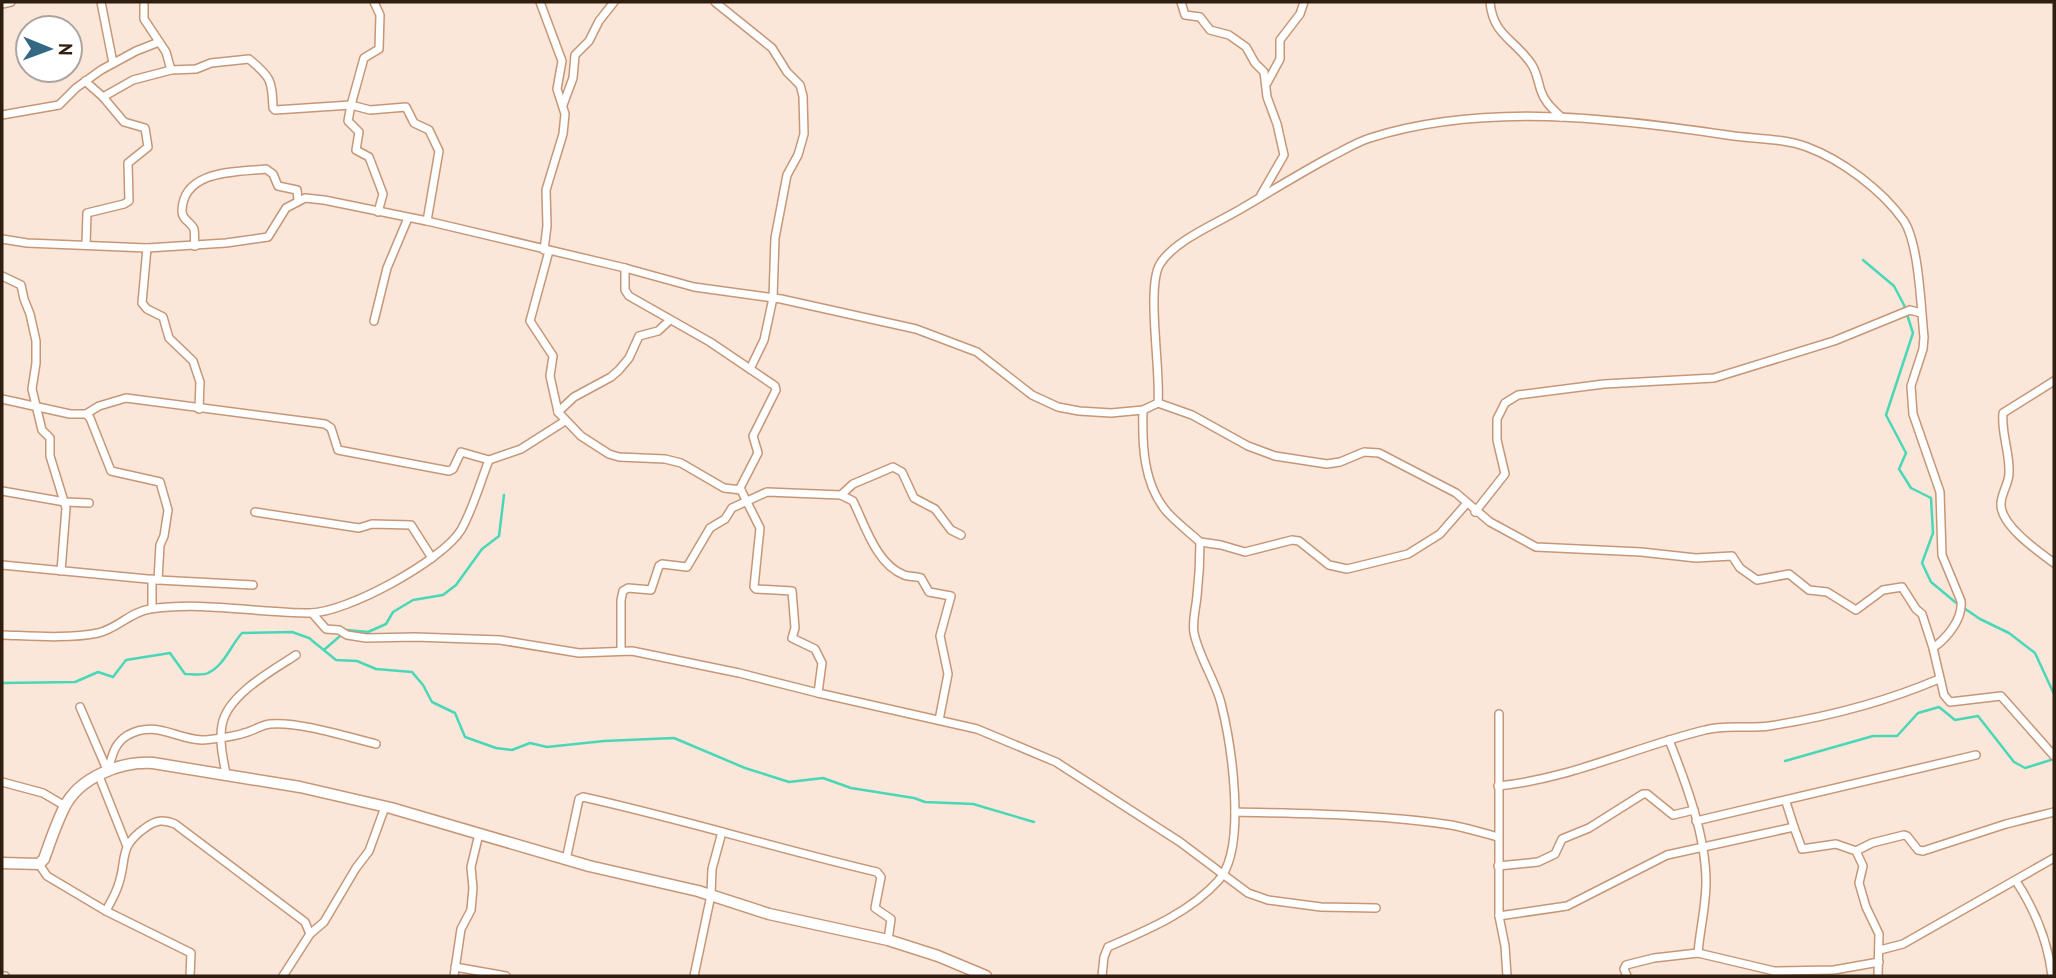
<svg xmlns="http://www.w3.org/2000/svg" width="2056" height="978" font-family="'PT Sans',sans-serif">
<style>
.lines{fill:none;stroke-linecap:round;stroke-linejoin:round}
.stream{stroke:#4ad7b8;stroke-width:2.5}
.street-casing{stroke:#c69777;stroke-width:10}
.secondary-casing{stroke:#c69777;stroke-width:13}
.street{stroke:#fff;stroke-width:7}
.secondary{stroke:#fff;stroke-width:10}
</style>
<rect width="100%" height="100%" fill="#fbe7d9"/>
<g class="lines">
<g class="stream">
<polyline points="1863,260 1894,286 1904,305 1913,333 1886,415 1906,453 1899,469 1911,488 1931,498 1933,533 1922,563 1931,582 1955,602 1980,619 2009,633 2035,653 2054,694"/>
<polyline points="325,649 347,630 368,632 386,624 393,612 413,600 443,595 456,585 482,549 499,536 504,495"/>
<path d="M2 683 75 682 98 672 113 677 126 660 170 653 185 674C192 674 202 676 208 673 224 666 231 645 242 633L292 632 309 638 336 660 357 661 376 669 412 672 423 685 432 702 455 713 465 737 496 748 512 750 530 743 547 747 604 741 674 738 745 768 789 782 823 778 851 788 914 798 925 802 973 804 1034 822"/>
<polyline points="1785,761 1873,736 1897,736 1918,713 1939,707 1955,720 1978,716 2014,762 2025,768 2054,759"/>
</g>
<g class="street-casing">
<g id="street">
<polyline points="101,2 113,63"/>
<path d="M144 2V19L166 52 171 70 196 69 211 63 249 59C271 77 272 80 273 108L275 110 351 105 364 58 379 49 380 15 374 2"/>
<polyline points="540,2 562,61 557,89 565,114 563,134 546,190 547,226 544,250"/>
<polyline points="715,2 772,48 787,72 800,85 803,96 804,134 798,155 787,175 775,238 773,298 764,340 750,369 775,386 776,390 753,436 758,453 740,488 760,528 754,587 756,589 792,591 795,628 792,638 815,649 822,663 818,693"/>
<polyline points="1181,2 1185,15 1200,17 1210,30 1229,35 1246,47 1255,63 1264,72 1267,97 1277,124 1284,155 1261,195"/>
<path d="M1490 2C1493 36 1515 39 1532 65 1537 73 1538 82 1541 91 1545 103 1553 109 1561 117"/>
<polyline points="2,4 11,2"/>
<polyline points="85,81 103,97"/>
<polyline points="1267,83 1280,59 1280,40 1300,14 1304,2"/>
<polyline points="563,105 573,78 575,55 589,41 599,21 614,2"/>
<polyline points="2,115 59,105 76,88 101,70 136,51 159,42"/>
<polyline points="378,212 383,194 369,157 356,150 359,132 348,121 351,105 370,110 406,107 414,123 429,130 439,151 427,221"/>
<path d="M2 239 27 243 147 248 226 243 268 237 286 208 305 198 324 200 427 221 625 268 694 287 781 299 916 329 977 352 1032 395 1058 407 1079 411 1111 413 1143 410 1158 403C1161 371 1146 287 1160 264 1174 241 1215 224 1239 210 1270 192 1300 173 1332 156 1344 150 1357 142 1370 138 1484 102 1612 118 1727 135 1753 139 1783 138 1807 147 1842 160 1882 190 1904 221 1919 244 1921 308 1924 337L1923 349 1911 386 1913 414 1940 492 1942 555 1961 601C1963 619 1947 638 1933 648L1944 695 1950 702 2001 696 2054 756"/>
<polyline points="86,245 87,213 124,204 129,201 128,163 148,147 145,128 124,122 103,97 133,80 171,70"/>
<path d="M195 246C194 241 195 234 194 229 191 222 182 220 182 211 183 170 235 172 266 169L273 174 278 186 297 190 298 200"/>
<polyline points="147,248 142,303 147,309 163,317 169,338 193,361 200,382 199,409"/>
<polyline points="549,251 530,321 553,356 550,376 558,412 581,436 609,454 619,457 665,459 681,463 724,488 741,490"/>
<polyline points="625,268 625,290 629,296 710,342 750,369"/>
<polyline points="2,276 21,285 24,299 30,314 36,341 36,363 32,389 42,430 50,438 50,456 66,508 61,571"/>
<polyline points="374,321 387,268 408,218"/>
<path d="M2054 381 2003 413C2001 434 2010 452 2009 473 2009 484 2001 493 2001 504 2000 525 2039 552 2054 563"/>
<polyline points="2,399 70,414 86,414 90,418 111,471 160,482 168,510 164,536 160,545 158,580"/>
<polyline points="1158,403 1192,415 1248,446 1275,456 1327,464 1340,462 1364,452 1379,453 1456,493 1490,522 1536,547 1641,552 1696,558 1732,556 1740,568 1757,580 1789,574 1809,590 1827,592 1856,610 1883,590 1902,587 1916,609 1922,614 1933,648"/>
<polyline points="558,412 574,397 611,377 619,370 629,358 639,336 658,331 670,320"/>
<polyline points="86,414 99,406 126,398 325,424 331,428 338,450 449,471 453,469 461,452 489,460 521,449 565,421"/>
<polyline points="2,491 65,502 89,503"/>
<polyline points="841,495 853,484 893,467 902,472 914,498 935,509 951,530 961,535"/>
<polyline points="255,512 359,528 372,524 411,525 432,558"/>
<polyline points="1475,512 1505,474 1497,440 1497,419 1505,403 1518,395 1604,384 1714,378 1834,341 1910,310 1921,313"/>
<polyline points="1200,542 1221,545 1245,552 1292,540 1299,541 1329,565 1347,569 1408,554 1440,534 1467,503"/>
<polyline points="2,565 158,580 253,585"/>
<polyline points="152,608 152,579"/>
<polyline points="312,613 326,629 339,630 347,635 366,638 415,637 500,640 579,653 632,651 739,673 818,693 977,729 1056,762 1180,842 1248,893 1268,900 1321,907 1376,908"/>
<path d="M2 635C32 636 68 639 98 633 117 629 130 612 150 609 203 601 257 613 310 613 346 613 442 561 461 530 473 509 480 483 489 460"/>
<path d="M621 651V600L623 591 628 588 651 590 659 566 662 564 687 567 710 528 725 519 732 508 767 492 841 495 853 501C865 525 876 564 904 575 909 577 916 576 921 578L929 592 951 596 940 636 948 674 939 720"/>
<polyline points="80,707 108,772"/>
<polyline points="1499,714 1499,916 1505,946 1507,976"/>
<path d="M1669 740C1686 783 1706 836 1706 882 1706 906 1700 929 1698 953"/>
<path d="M108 771C112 756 114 743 128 735 156 720 175 739 202 740 209 740 237 736 244 733 253 731 261 725 270 724 297 721 348 737 376 744"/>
<path d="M226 774C223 758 219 741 222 725 227 695 273 670 296 655"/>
<polyline points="99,776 126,844"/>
<polyline points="2,782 43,793 65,806"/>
<path d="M1498 786C1570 779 1635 747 1705 730 1726 724 1748 729 1769 726 1827 717 1885 702 1939 679"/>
<polyline points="1786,802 1794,827"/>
<path d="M1235 812C1307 814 1380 814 1451 825 1467 828 1483 833 1498 837"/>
<polyline points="1696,821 1976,755"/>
<polyline points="1856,851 1872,843 1904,835 1907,836 1918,850 1923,851 2006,824 2054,812"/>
<path d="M566 860 579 799 583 797C682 819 779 849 877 872L881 877 875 908 891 919 888 940"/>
<polyline points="39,864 47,876 106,911 191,953 190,976"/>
<polyline points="1498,866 1538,862 1555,854 1562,839 1589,828 1643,794 1647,794 1673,815 1694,810"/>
<path d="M2016 881C2035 910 2048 942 2052 976"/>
<path d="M106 911C110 903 115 895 118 886 128 858 117 848 145 828 156 820 163 819 175 824L305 922 310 934 283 976"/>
<polyline points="1499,916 1567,906 1667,855 1794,827 1802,849 1836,844 1856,851 1863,866 1859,883 1866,907 1879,934 1878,976"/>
<polyline points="310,934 324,922 356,868 369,851 385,807"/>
<polyline points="1880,950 1903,944 2054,858"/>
<polyline points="455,967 506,976"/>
<polyline points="2,976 5,976"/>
<polyline points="454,976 461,929 471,910 473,888 471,867 479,834"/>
<polyline points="694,976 711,895 712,869 722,832"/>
<path d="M1102 976 1104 957 1108 947C1147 930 1189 913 1218 881 1248 849 1231 743 1221 703 1215 680 1199 657 1194 633 1192 622 1196 607 1197 596 1199 578 1200 560 1200 542 1189 532 1177 523 1167 512 1143 484 1142 444 1143 410"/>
<polyline points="1627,976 1624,969 1626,965 1654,958 1698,953 1774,971 1834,970 1879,962"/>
</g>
</g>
<g class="secondary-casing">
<path id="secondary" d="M2 863 39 864 44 859C50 842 56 824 64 808 79 777 121 761 153 763L300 787 391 808 589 866 698 891 769 914 888 940 938 956 986 976"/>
</g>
<use href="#street" class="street"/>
<use href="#secondary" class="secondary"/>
</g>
<rect width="2056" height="978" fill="none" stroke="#2f1d10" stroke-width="7"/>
<g transform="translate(49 49) rotate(91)"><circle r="33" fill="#ffffff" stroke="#aca59f" stroke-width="2"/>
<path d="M0-5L12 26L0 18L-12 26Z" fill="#346784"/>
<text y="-10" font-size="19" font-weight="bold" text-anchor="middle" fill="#2f1d10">N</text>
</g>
</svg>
